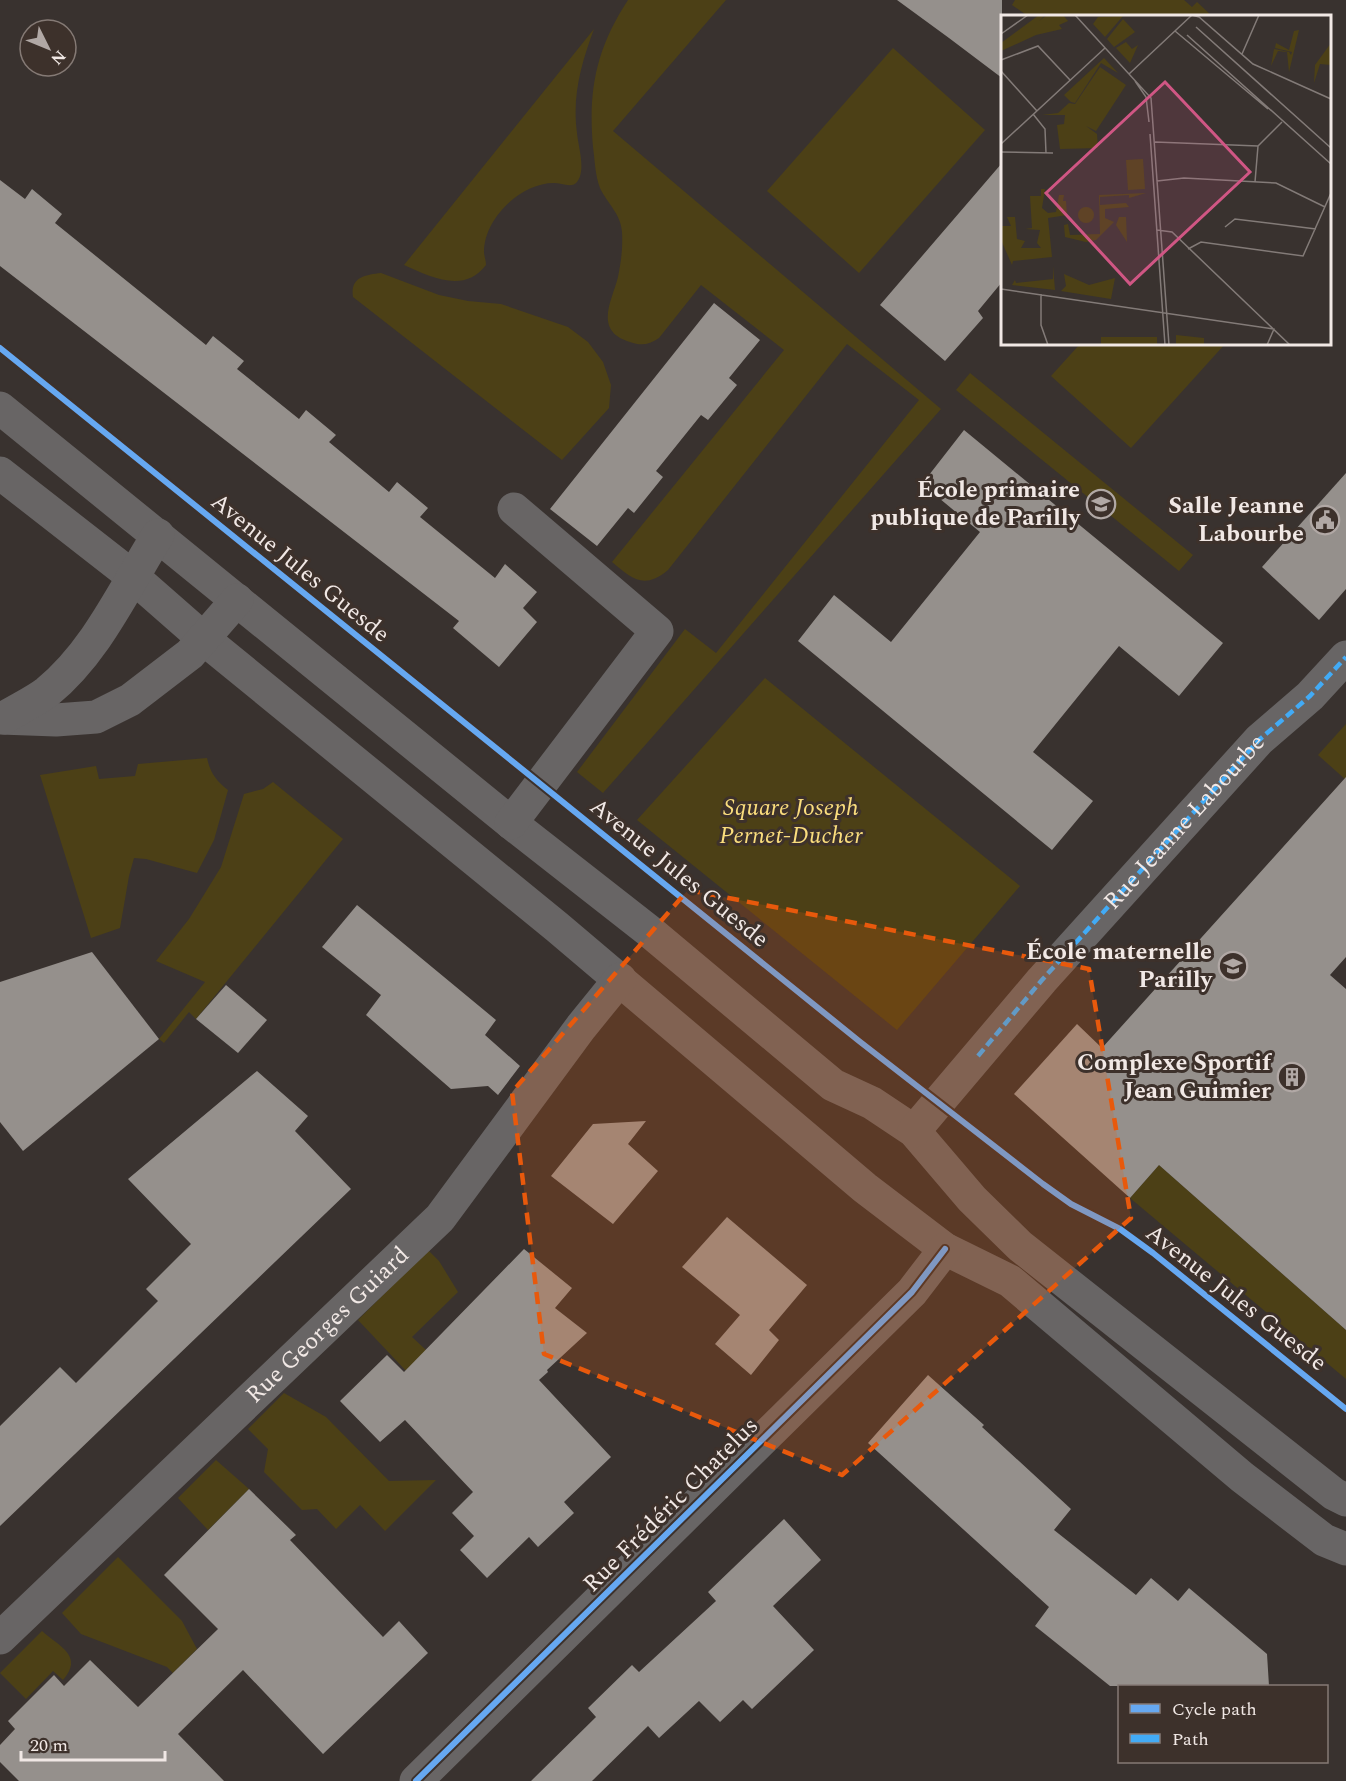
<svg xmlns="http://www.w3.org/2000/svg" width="1346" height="1781" font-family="Spectral,serif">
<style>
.green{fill:#4c4016}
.building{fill:#95908c}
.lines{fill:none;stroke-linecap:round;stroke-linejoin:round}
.minor{stroke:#686565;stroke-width:33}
.quiet{stroke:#42abf6;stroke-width:4.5;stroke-dasharray:9 4.5;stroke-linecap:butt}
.cycleway-casing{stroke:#3d312b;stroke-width:10}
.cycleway{stroke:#66a8f1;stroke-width:6}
.marked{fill:#e8590c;fill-opacity:0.2;stroke:#e8590c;stroke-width:4.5;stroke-dasharray:12 8;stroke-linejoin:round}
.labels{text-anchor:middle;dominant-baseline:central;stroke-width:6;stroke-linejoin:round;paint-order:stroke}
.poi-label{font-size:24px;font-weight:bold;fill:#f1e8e5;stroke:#3d312b;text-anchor:end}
.street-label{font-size:24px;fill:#f1e8e5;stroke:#3d312b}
.park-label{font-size:24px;font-style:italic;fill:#fadd7d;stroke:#3d312b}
.inset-road{fill:none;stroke:#837b78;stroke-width:1.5}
.view{fill:#d05684;fill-opacity:0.15;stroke:#d05684;stroke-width:3}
.inset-edge{fill:none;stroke:#f1e8e5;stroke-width:3}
</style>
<rect width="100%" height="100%" fill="#39322f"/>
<g class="green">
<path d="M628 0H726L613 131 941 409 603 793 577 772 685 629 716 653 919 400 847 344 668 570C644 590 632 579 612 562L784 350 701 285 659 338C649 345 641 346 630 342 593 331 612 301 618 277 621 262 623 248 622 232 621 214 607 203 600 188 595 175 595 161 593 147 588 90 596 49 628 0Z"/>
<polygon points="1015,0 1184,0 1192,7 1197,2 1212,16 1028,16 1012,5"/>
<path d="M594 29C581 64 572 96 577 133 578 146 587 172 576 183 571 188 561 183 554 183 521 183 484 218 484 252 484 256 486 260 486 265 464 294 431 277 404 265Z"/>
<polygon points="893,48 985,130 859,273 767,191"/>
<path d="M381 273 439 295 468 301 501 304 568 327 588 342 603 362 611 385 609 408 562 460 353 297C350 277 365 275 381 273Z"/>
<polygon points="1080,344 1225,344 1131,448 1051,376"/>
<polygon points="970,373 1193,555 1179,571 956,390"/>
<polygon points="765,678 1020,886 897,1030 637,820"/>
<polygon points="1346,724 1346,780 1318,755"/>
<path d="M207 758C210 772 216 781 228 790L214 840 197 873 146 859 134 858 129 876 120 928 91 938 40 775 96 766 99 779 135 776 138 764Z"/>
<polygon points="273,782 343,839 196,1019 189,1012 164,1043 159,1039 205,982 156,961 189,919 221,867 244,794 263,789"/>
<polygon points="1159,1165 1346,1330 1346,1379 1130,1198"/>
<polygon points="428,1250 439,1261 458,1292 412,1337 426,1350 474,1443 358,1320"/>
<polygon points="284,1393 326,1417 389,1481 436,1480 385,1531 360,1505 336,1529 317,1509 302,1510 264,1472 268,1449 248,1429"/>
<polygon points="216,1460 249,1489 208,1530 178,1498"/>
<polygon points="118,1557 182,1621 197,1649 173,1673 167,1667 81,1634 62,1613"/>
<path d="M42 1631C60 1647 84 1656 63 1680L53 1671 26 1699 0 1673Z"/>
</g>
<g class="building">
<polygon points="897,0 1002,0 1002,78 949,38"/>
<polygon points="1002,163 1002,282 978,311 983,318 945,361 880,305"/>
<polygon points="0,180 25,199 32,189 62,214 55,223 206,345 213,336 244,361 237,369 299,419 306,410 336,435 329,442 389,492 397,482 428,508 420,517 495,578 505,564 537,592 523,608 537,622 499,667 453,628 459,621 0,266"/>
<polygon points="714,303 760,340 729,378 737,385 708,420 701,415 656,471 663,477 634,513 628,508 597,546 550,509"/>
<polygon points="964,430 1223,643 1179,696 1119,646 1033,752 1093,801 1052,850 798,641 834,595 891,642 980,532 922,484"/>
<polygon points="1346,473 1346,589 1319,620 1262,567"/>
<polygon points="1346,777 1346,957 1330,975 1346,989 1346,1330 1159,1165 1130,1198 1014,1094 1077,1024 1102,1048"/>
<polygon points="357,905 496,1020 485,1035 520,1066 498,1095 488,1086 451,1089 366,1015 381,995 322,947"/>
<polygon points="92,952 159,1039 23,1151 0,1122 0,982"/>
<polygon points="226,985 267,1020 238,1053 196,1019"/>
<polygon points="257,1071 308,1116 295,1131 351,1189 0,1526 0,1426 60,1367 76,1383 158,1301 146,1289 191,1244 128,1179"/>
<polygon points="646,1121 628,1144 658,1171 613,1224 551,1176 593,1124"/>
<polygon points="727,1217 807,1285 769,1330 779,1340 751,1375 715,1344 740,1315 682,1267"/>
<polygon points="524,1249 572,1288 555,1308 587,1333 547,1370 548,1372 539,1380 611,1457 564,1502 574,1513 538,1547 529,1537 487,1578 460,1550 474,1536 452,1513 473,1492 405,1420 380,1442 340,1401 387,1355 404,1372"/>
<polygon points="928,1375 984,1425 982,1427 1071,1509 1054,1530 1136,1595 1151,1578 1178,1601 1189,1588 1267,1654 1269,1686 1110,1686 1035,1626 1049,1607 868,1443"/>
<polygon points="249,1489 296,1535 290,1540 383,1637 399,1621 428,1653 323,1754 243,1670 178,1734 224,1781 19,1781 0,1762 0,1745 15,1729 8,1721 54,1675 64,1686 90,1660 138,1707 218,1629 164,1575"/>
<polygon points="784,1519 821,1560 773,1606 814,1650 752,1709 743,1700 720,1722 699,1701 659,1738 648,1726 592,1781 531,1781 596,1717 588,1708 632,1665 639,1672 716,1601 708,1592"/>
</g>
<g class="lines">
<g class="minor">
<polyline points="0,408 511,823 649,931 833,1085 872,1103 914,1131 972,1199 1020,1246 1334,1494 1346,1500"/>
<polyline points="0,473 132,576 205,640 557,927 865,1188 945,1249 1010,1281 1242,1477 1324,1540 1346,1549"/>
<polyline points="0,718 56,720 96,717 130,700 190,654 237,600"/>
<path d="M4 718C18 709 34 702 47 692 97 651 124 589 158 535"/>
<polyline points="511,823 657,631 514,509"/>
<polyline points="914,1131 1042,980 1259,740 1310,696 1346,657"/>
<path id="s1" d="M0 1638 440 1218 581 1027 620 979"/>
<polyline points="416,1781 912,1292 945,1249"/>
</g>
<path class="quiet" id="s2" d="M978 1056 1042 980 1259 740 1310 696 1346 657"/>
<g class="cycleway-casing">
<g id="cycleway">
<polyline points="0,348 859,1041 1043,1184 1071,1204 1120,1229 1153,1253 1346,1409"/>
<polyline points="416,1781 912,1292 945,1249"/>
</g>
</g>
<use href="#cycleway" class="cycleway"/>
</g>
<path class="marked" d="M688 890 1089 969 1131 1218 842 1475 544 1354 512 1092Z"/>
<defs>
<g id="school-ring" transform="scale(1.5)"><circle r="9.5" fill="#3d312b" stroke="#b1a8a5" stroke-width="1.5"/><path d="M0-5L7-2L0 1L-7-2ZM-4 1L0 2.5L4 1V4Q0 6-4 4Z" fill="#b1a8a5"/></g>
<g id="civic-ring" transform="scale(1.5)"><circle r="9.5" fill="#3d312b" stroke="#b1a8a5" stroke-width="1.5"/><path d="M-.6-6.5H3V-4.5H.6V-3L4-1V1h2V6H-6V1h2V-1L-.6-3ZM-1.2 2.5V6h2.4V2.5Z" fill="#b1a8a5"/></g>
<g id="building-ring" transform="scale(1.5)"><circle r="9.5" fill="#3d312b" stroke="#b1a8a5" stroke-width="1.5"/><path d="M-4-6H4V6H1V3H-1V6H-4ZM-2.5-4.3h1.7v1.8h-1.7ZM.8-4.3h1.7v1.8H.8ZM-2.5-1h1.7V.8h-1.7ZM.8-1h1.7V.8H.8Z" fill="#b1a8a5"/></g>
</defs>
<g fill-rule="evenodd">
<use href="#school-ring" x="1101" y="504"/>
<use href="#civic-ring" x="1325" y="520"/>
<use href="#school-ring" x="1233" y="966"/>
<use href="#building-ring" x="1292" y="1077"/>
</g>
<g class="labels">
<g class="poi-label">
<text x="1080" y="490">École primaire<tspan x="1080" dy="28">publique de Parilly</tspan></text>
<text x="1304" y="506">Salle Jeanne<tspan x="1304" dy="28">Labourbe</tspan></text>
<text x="1212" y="952">École maternelle<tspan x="1212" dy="28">Parilly</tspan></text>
<text x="1271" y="1063">Complexe Sportif<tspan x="1271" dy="28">Jean Guimier</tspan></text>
</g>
<g class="street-label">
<text transform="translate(300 568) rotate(39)">Avenue Jules Guesde</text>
<text stroke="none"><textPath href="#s2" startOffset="312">Rue Jeanne Labourbe</textPath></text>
<text transform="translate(679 873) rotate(39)">Avenue Jules Guesde</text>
<text transform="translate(1236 1298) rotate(38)">Avenue Jules Guesde</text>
<text stroke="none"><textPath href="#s1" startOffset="453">Rue Georges Guiard</textPath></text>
<text transform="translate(671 1505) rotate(-45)">Rue Frédéric Chatelus</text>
</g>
<g class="park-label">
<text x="791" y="808">Square Joseph<tspan x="791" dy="28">Pernet-Ducher</tspan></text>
</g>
</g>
<g transform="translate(1001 15)">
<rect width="330" height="330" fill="#39322f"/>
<path d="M38 0H44L38 6 46 0H62L67 6 58 10 61 14 35 20 0 36V28ZM122 1 104 22 92 9 97 2ZM122 4 134 17 113 32 106 24ZM298 15 288 57 286 37 277 36 270 51 273 34 288 37 290 40 291 37 274 33 275 28 288 35 293 16ZM125 27 131 34 137 30 129 48 115 33ZM330 28V50L319 49 313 68 314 50ZM103 43 117 58 100 48 74 88 70 87 63 80ZM99 52 125 70 95 116 85 111 96 119 97 133 59 134 56 110 63 109 64 100H41L57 98 68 88 74 89ZM142 144 144 174 127 175 125 145ZM40 174H44L41 193 47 198 55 197 58 180H63L62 186H65L66 200 47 203 51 242 12 246 11 250 0 225V211H10L6 202H14L16 224 24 226 20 233H40L36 228 39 215 24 214 31 213 29 181H40ZM145 178 128 183V180L99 182V190L125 188 128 192 104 194V203L113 207 95 225 85 227 64 222 63 210 67 209 69 220 99 219 98 180ZM77 200a8 8 0 1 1 16 0a8 8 0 1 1-16 0ZM118 202H125L126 227 115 210ZM52 251 54 275 11 270 14 265 15 268 52 264ZM63 259 88 270 114 263 110 284 60 276 65 271ZM175 320 203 323V330H175ZM100 322H156V330H100Z" fill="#4c4016"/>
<path class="inset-road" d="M74 0 150 83 168 330M191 0 198 2 252 49 330 84M195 12 330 133M174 16 267 94M0 19 27 0M186 20 330 149M241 39 258 0M0 45 37 31 69 65M0 56 36 96M128 59 191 0M134 66 145 82 148 107M32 99 44 114 45 138M149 119 164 330M154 127 257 131 281 107M0 129 104 33M0 137 52 138M156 166 183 163 275 168 324 192M254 167 257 131M224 212 234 204 315 214M156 215 171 217 289 330M187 234 200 227 302 241 330 178M0 274 273 314 266 330M40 279V310L47 330"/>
<path class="view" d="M164 67 249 157 129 269 45 178Z"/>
<rect width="330" height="330" class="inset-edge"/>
</g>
<rect x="1118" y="1685" width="210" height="78" fill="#3d312b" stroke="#857a75" stroke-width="1.5"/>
<rect x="1130" y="1704" width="30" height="9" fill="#66a8f1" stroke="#857a75" stroke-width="1.5"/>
<text x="1172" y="1715" font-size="18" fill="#f1e8e5">Cycle path</text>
<rect x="1130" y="1734" width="30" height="9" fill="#42abf6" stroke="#857a75" stroke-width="1.5"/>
<text x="1172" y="1745" font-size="18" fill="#f1e8e5">Path</text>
<g transform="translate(48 48) rotate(133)"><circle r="28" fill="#3d312b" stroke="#857a75" stroke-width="1.5"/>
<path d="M0-4.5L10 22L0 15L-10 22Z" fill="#b1a8a5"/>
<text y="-9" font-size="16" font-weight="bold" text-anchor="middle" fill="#f1e8e5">N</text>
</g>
<path d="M21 1751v9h144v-9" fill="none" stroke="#f1e8e5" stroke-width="3"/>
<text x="30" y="1751" font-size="18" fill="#f1e8e5" stroke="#3d312b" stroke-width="4.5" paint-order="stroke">20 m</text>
</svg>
